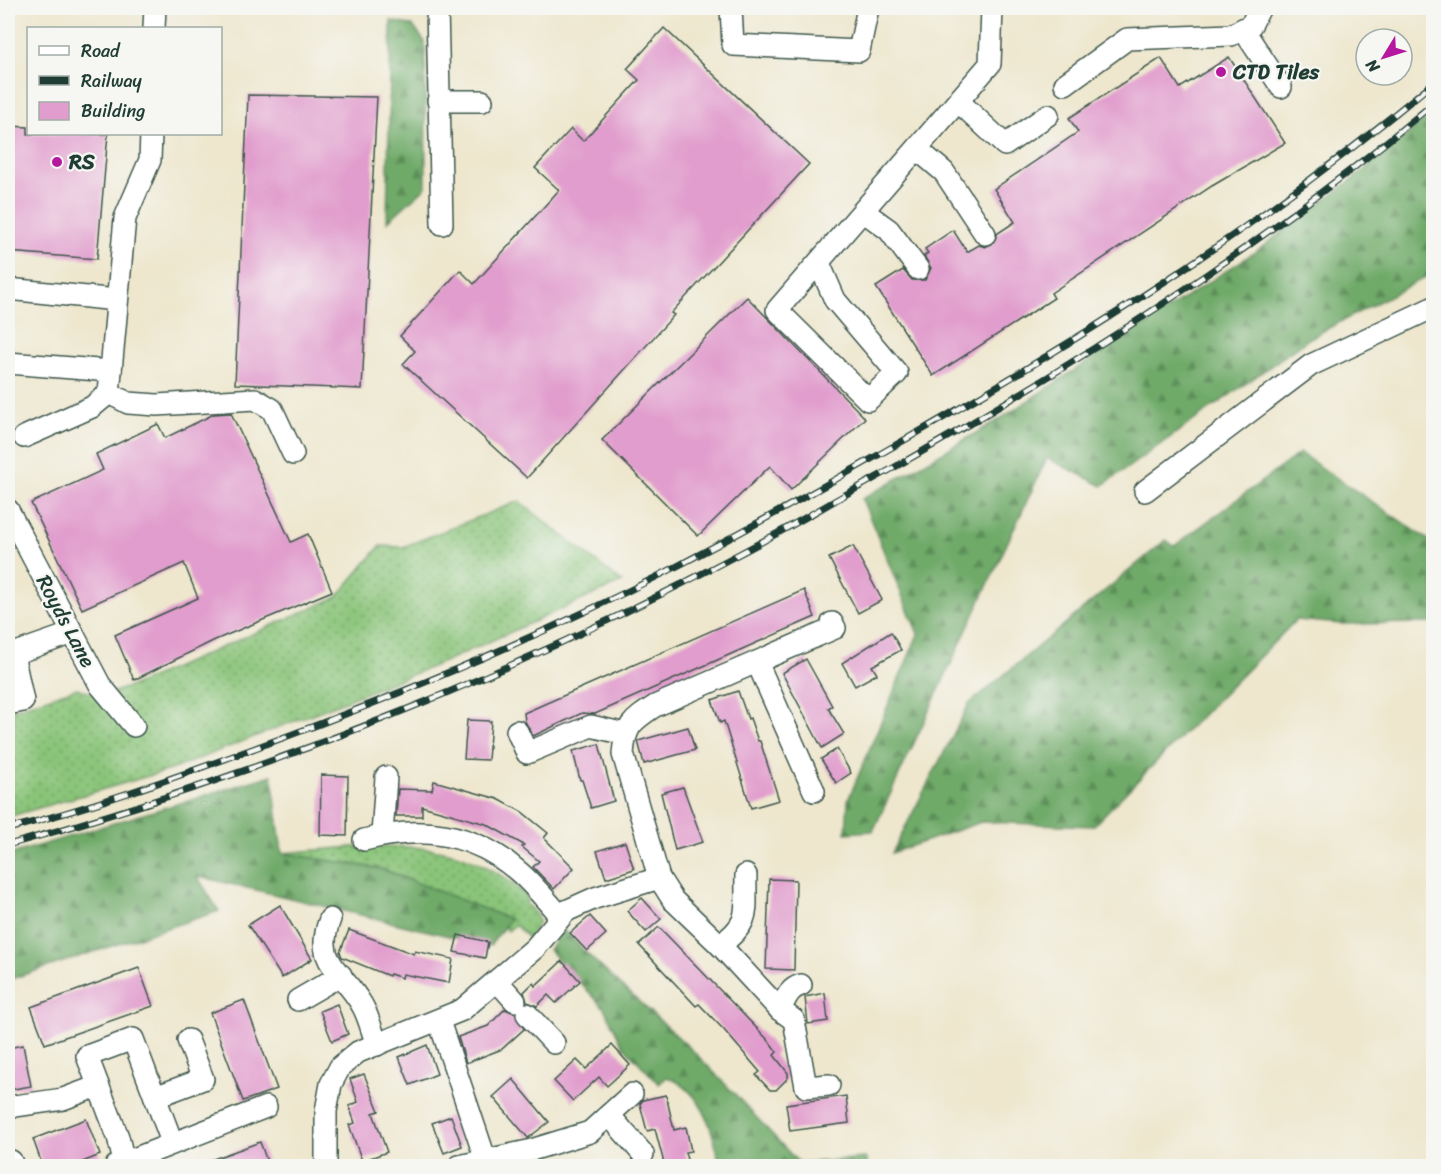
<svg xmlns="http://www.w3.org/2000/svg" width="1441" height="1174" font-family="Sriracha,sans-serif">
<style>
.grass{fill:url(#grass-dots);stroke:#548056;stroke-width:1.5}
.forest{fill:url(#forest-firs);stroke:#47744e;stroke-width:1.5}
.building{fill:#e19dcd}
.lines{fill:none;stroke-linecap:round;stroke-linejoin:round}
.minor-casing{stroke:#3e564b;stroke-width:24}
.minor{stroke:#fff;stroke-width:21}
.rail-casing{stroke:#1f3d34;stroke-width:7}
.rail{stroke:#f6f6f2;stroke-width:4.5;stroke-dasharray:14;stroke-linecap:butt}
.poi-dot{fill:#b5179e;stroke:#f6f6f2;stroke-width:2}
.labels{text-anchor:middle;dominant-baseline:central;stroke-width:4.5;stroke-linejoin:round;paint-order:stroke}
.poi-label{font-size:21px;font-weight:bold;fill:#1f3d34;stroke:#f6f6f2;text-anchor:start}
.street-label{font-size:21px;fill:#1f3d34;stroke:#f6f6f2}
</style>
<defs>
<pattern id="grass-dots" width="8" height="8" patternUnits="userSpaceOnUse" patternTransform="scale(1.5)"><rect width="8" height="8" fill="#8ac479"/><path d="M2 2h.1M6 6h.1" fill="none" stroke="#70a064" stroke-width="1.8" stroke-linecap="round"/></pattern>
<pattern id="forest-firs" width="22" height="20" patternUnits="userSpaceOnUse" patternTransform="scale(1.5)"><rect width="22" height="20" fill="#6faa69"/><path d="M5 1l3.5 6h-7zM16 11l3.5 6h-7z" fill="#5b8c57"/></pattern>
</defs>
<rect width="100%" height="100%" fill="#f6f6f2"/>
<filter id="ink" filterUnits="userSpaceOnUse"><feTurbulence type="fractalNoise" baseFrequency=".0167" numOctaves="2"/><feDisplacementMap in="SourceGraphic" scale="12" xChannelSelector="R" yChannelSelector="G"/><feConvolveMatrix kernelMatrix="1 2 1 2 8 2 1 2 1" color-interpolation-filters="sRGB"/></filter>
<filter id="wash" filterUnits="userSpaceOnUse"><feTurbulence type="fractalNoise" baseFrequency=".008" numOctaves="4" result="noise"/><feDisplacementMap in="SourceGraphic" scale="24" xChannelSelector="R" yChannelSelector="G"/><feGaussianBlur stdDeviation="1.35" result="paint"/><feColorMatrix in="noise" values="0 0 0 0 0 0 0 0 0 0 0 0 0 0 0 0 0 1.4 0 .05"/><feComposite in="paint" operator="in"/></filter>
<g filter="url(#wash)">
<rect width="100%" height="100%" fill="#eee7ce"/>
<g class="grass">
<polygon points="519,501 622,582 444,662 173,769 8,817 8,711 77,688 100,696 135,685 337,597 380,546 403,547"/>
<path d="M363 846C432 846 474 847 528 897L526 903 537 916 539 922 528 938 515 925 508 931 504 927 509 919 382 869 282 853Z"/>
</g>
<g class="forest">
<polygon points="391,21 413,26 425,42 426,187 387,222"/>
<polygon points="1433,113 1433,273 1310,338 1102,486 1047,458 873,831 846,833 848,800 918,634 862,499 1000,419 1255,252 1357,176"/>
<polygon points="1300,453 1429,540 1433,537 1433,623 1341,624 1296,620 1093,826 981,822 892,853 969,704 1166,540 1174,546"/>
<polygon points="272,775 282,853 382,869 510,919 490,946 197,876 219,911 8,980 8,855"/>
<path d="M563 929C604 974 653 1012 697 1055 732 1090 765 1127 799 1163L865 1158 869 1166H720C713 1131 704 1091 667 1077L659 1084 623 1046 604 1008 549 950Z"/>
</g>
<g id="blocks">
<g class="building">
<polygon points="664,28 809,164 671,313 674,315 527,478 403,364 415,351 400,336 460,270 474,284 559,190 535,168 571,129 583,141 639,80 627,69"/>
<polygon points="1229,57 1285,143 1212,186 1051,293 1054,298 933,376 876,287 903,270 912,280 925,280 931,268 924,256 928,253 925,249 953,230 967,252 979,245 985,247 992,244 998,233 1015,222 994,189 1078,132 1069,118 1161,58 1180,88"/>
<polygon points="248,95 377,97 362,389 235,384"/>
<polygon points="8,126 28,127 28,134 108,134 97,259 8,252"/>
<polygon points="747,297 865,418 791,490 770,466 698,536 602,440"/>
<polygon points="231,413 291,542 308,534 332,591 215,640 134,680 115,635 198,598 184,563 82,609 31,503 103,470 96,454 158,424 165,438 214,414"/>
<polygon points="853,546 882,600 858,613 829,558"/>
<polygon points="804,590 815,617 595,714 582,713 533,736 525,721 524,713"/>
<polygon points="891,632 901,650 872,666 877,674 855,686 842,663"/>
<polygon points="806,659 832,706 828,708 844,734 822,748 782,673"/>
<polygon points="738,691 748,719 750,718 758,741 760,741 779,800 751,808 724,721 720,723 712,700"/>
<polygon points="467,720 491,721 488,760 464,759"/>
<polygon points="688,727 695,750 644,764 638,741"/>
<polygon points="599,744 614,801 591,808 582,780 580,780 573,751"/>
<polygon points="837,749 851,773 836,783 821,759"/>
<polygon points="321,775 348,776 347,836 320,835"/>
<polygon points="434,781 498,799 522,812 548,833 544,838 574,868 554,889 533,867 539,861 522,847 524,845 486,824 422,806 422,816 396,816 398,789 432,790"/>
<polygon points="683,787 703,842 675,850 661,793"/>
<polygon points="625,842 634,869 606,878 597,851"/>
<polygon points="769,879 796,880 794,970 766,969"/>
<polygon points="642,898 661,919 646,932 627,911"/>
<polygon points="280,905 312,959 282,978 248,925"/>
<polygon points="590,916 606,934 587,951 570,933"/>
<polygon points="659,927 769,1041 777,1052 774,1055 788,1073 788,1078 776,1090 770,1090 756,1075 760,1072 724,1030 699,1004 696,1006 639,945"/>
<polygon points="349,930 414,954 415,951 453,959 449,983 403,974 402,978 390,974 389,976 342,957 340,952"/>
<polygon points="458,935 488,942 485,958 454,952"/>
<polygon points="562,961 580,981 556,1003 548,995 537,1006 527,1002 524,992 533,983 535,986"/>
<polygon points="139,968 153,1006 45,1044 31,1007"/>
<polygon points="825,993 828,1021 808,1024 805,997"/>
<polygon points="244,1000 277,1089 243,1101 210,1013"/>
<polygon points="337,1004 348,1034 332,1041 320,1011"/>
<polygon points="505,1009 515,1013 524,1029 502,1049 466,1063 458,1037 488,1026"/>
<polygon points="23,1045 31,1086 8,1090 8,1048"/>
<polygon points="427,1045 437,1074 410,1085 399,1057"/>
<polygon points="612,1045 630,1065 607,1086 599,1077 573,1101 554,1081 577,1060 586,1069"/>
<polygon points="364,1074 379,1111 373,1113 387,1152 362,1161 349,1125 355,1123 349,1106 358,1102 350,1079"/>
<polygon points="513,1079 549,1122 528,1138 493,1097"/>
<polygon points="666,1095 674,1130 686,1127 691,1151 685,1152 689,1167 665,1167 655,1129 647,1131 640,1104 643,1100"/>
<polygon points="846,1096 849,1123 790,1131 786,1104"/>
<polygon points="451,1116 462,1146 444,1153 432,1123"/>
<polygon points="86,1119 100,1155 70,1167 43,1167 33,1139"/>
<polygon points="260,1142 269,1167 198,1167 197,1165"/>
</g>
</g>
</g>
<g filter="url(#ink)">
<use href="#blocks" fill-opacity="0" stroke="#3e564b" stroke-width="1.5"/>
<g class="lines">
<g class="minor-casing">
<g id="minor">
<polyline points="437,8 442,224"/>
<polyline points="731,8 733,45 859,51 868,8"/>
<polyline points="154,28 155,8"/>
<polyline points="1243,29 1281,87"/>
<polyline points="1065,84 1127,39 1231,35 1251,25 1260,8"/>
<polyline points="438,101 482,101"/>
<polyline points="958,101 1005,145 1048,115"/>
<polyline points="917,149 944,172 985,234"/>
<polyline points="863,211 889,230 918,269"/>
<polyline points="819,263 835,300 897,373 868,400 777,310 990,64 992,8"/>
<polyline points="8,289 117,300"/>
<polyline points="8,363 111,371"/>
<polyline points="109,393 128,403 157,405 255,399 272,409 293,454"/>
<polyline points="24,437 92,407 109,393 125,218 150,160 151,134"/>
<polyline points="1145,491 1311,365 1434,307"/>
<polyline points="8,510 100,685 134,726"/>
<polyline points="757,662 814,791"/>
<polyline points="8,704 23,701 13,654 73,633"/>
<polyline points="517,731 527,753 591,726 625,734"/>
<polyline points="382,835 386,777"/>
<path d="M364 840C420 825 474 832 519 872 534 885 547 901 560 916"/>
<path d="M330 919C313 963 342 970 362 1005 369 1017 372 1032 377 1045"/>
<path d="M720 945C752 922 745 912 746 875"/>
<polyline points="498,982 515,1001"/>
<polyline points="298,1000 341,975"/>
<path d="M780 1010C786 999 788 989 801 985"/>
<polyline points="527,1014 554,1043"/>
<polyline points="439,1021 486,1161"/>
<path d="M829 1085 806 1087 794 1020 780 1010 720 945 673 900 659 878 623 754C625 726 632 721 655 706L835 628 832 623"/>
<polyline points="155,1097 203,1079 188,1040"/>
<polyline points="8,1107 63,1099 98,1086"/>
<polyline points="609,1115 643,1154"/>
<polyline points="8,1162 11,1161 13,1166"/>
<polyline points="116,1166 266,1107"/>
<polyline points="125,1166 118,1137 87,1056 133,1039 172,1142"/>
<polyline points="326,1166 326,1111 331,1084 340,1067 358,1052 462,1010 535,948 566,911 595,898 659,878"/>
<polyline points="459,1166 528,1151 590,1132 632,1094"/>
</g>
</g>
<use href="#minor" class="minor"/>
<g class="rail-casing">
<g id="rail">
<path d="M8 829C89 808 168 780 247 751 390 699 531 641 666 572 741 533 814 492 887 450 1081 340 1262 226 1434 82"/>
<path d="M8 845C256 776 512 676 739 554 789 528 838 498 888 471 1079 363 1266 244 1434 103"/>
</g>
</g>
<use href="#rail" class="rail"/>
</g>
</g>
<g class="poi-dot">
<circle cx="1221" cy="72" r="6"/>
<circle cx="57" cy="162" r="6"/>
</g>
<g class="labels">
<g class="poi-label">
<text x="1233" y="72">CTD Tiles</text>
<text x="69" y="162">RS</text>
</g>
<g class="street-label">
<text transform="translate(66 621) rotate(62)">Royds Lane</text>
</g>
</g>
<rect width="1441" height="1174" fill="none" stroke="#f6f6f2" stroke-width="30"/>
<rect x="27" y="27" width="195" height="108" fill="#f6f6f2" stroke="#a0aca6" stroke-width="1.5"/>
<rect x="39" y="46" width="30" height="9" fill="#ffffff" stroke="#a0aca6" stroke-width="1.5"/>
<text x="81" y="57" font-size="18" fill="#1f3d34">Road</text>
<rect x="39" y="76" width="30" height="9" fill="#1f3d34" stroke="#a0aca6" stroke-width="1.5"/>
<text x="81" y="87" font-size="18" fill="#1f3d34">Railway</text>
<rect x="39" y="102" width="30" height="18" fill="#e19dcd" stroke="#a0aca6" stroke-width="1.5"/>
<text x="81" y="117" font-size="18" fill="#1f3d34">Building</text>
<g transform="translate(1384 57) rotate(232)"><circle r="28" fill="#f6f6f2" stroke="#a0aca6" stroke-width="1.5"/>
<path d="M0-4.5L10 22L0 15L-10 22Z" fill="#b5179e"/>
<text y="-9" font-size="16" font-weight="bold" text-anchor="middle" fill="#1f3d34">N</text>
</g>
</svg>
